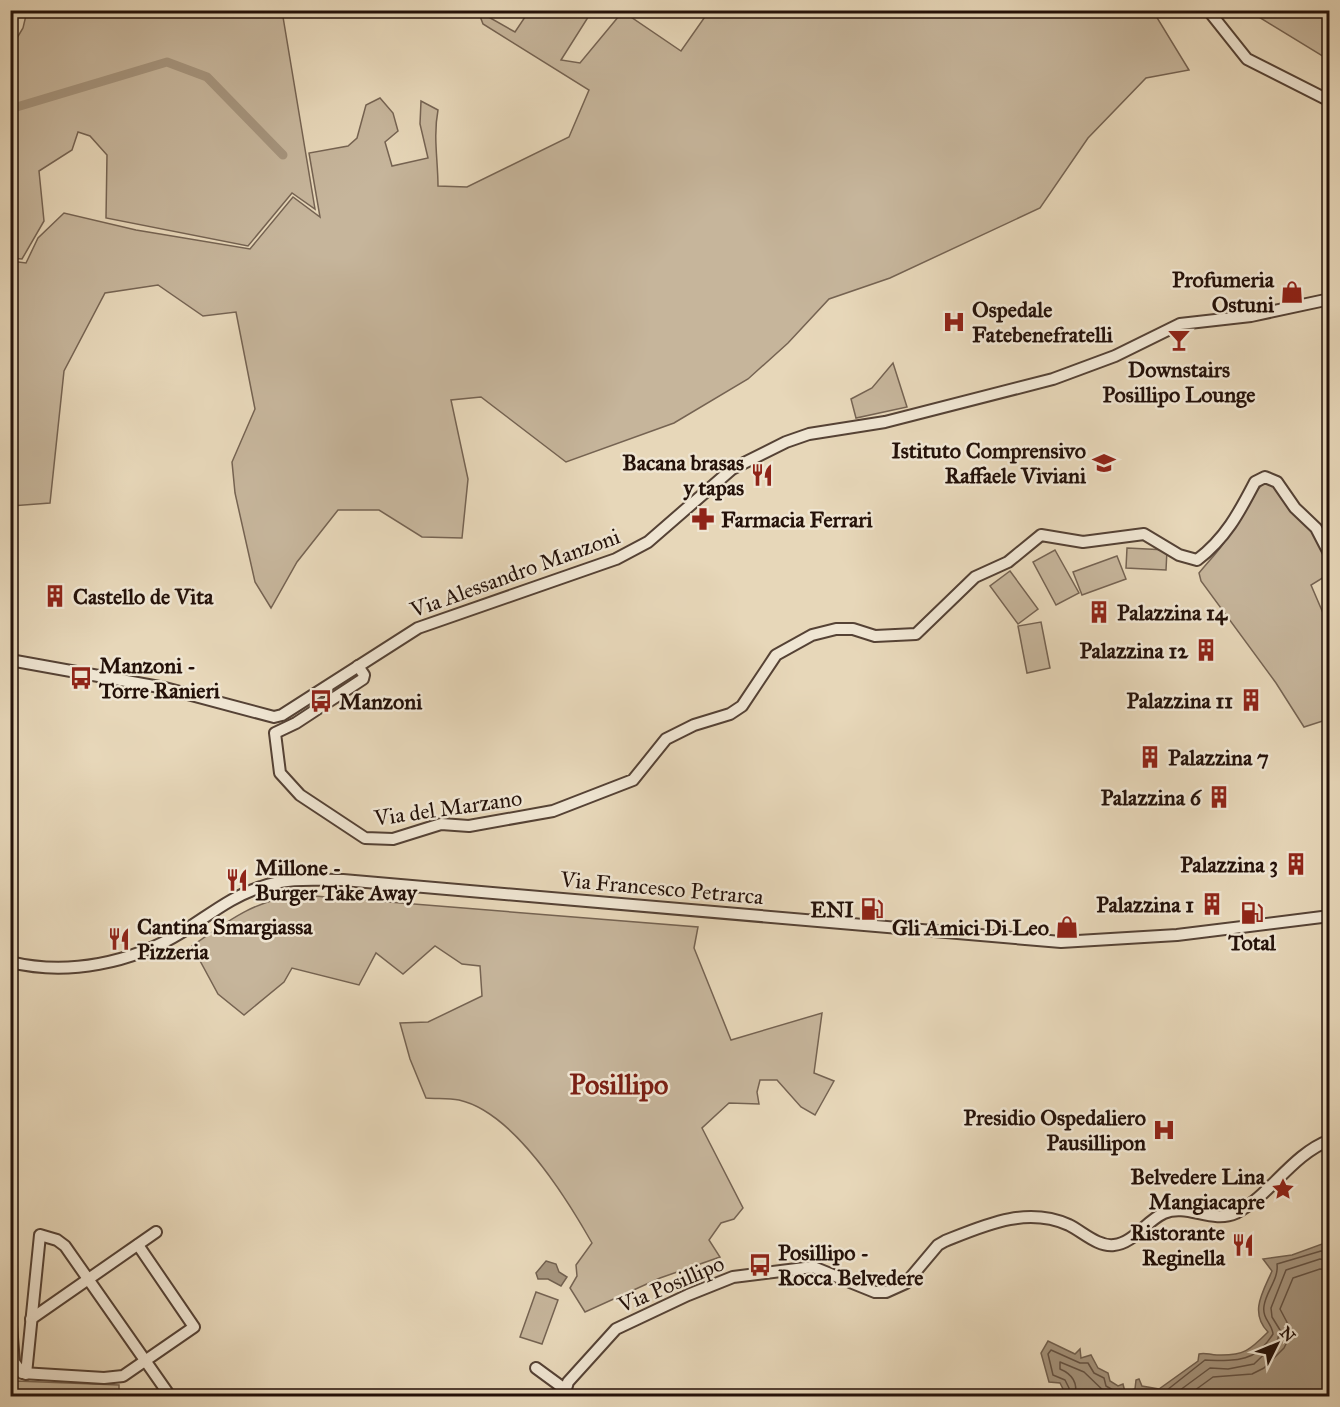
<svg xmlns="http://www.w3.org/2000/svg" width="1340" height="1407" font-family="'IM FELL Great Primer',serif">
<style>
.green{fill:#c6b59b;stroke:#756352;stroke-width:1.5}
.water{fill:#a5947d;stroke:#71604f;stroke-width:1.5}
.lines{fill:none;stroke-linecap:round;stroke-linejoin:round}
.shore{stroke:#645243;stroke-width:1.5}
.canal{stroke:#a5947d;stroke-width:9}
.minor-casing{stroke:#554235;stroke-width:14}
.minor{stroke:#efe5d2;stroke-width:10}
.labels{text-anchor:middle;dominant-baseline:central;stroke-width:5;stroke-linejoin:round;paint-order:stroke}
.poi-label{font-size:22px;font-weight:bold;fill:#241109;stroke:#efe5d2;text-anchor:end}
.street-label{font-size:22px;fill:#241109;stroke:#efe5d2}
.district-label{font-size:28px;font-weight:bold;fill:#7a1f14;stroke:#efe5d2}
</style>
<rect width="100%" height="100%" fill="#e7d7b9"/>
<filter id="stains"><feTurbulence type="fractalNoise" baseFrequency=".00333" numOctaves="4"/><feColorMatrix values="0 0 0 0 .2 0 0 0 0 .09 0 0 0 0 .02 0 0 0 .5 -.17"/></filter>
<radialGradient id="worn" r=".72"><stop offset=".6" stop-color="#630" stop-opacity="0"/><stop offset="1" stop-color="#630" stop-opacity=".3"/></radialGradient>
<g class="green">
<polygon points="27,11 282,11 315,209 292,193 248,246 106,218 107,155 90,136 78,132 72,150 39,171 44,221 22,259 11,258 11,48 23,28"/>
<path d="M478 11 515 32 529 11H592L561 60 580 63 619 16 628 15 631 11H635L631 17 681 51 709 11H1153L1189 70 1146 78 1088 138 1040 208 890 278 829 299 788 343 748 379 674 423 566 462 481 397 451 400 468 479 462 538 422 537 379 510H338L297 562 271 608 255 582 235 493 232 462 255 409 236 312 203 316 158 285 105 293 64 371 50 503 11 506V261L26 263 38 238 64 213 136 230 250 249 293 197 320 217 309 153 348 146 357 138 366 105 380 98 393 113 398 131 385 142 392 166 428 158 420 124 421 101 438 110C433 136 438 161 438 186L467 187 569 137 589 90 483 24Z"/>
<polygon points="1249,11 1329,11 1329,60"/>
<polygon points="893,363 907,407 856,418 851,399 872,388"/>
<path d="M1265 482 1274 484C1295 510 1329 539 1329 574L1311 585 1329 627V719L1304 727 1276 683 1201 581 1199 573C1207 563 1216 554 1223 544 1232 531 1255 488 1265 482Z"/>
<polygon points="1127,548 1167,550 1166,570 1126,568"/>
<polygon points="1055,550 1079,593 1056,605 1033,562"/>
<polygon points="1117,556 1126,579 1082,595 1073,572"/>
<polygon points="1010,571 1038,609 1018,624 990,586"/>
<polygon points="1041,622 1050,668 1027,673 1018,626"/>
<path d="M302 895 698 927 694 948 731 1040 822 1013 814 1073 834 1081 815 1115 801 1107 777 1080H760L757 1092 759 1104 729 1103 702 1128 743 1208 734 1219 721 1223 709 1240 720 1257 660 1278 585 1312 570 1288 577 1276 576 1265 592 1243C566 1197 513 1112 459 1100 448 1098 437 1099 426 1098L410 1059 400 1023 428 1022 482 996 480 966 462 964 435 946 403 974 376 953 359 985 292 968 284 982 244 1015 218 994 192 946C229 920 256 899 302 895Z"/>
<polygon points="536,1292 558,1300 542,1344 520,1337"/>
<polygon points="16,1381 119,1385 119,1396 12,1396 11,1386"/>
</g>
<g class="water">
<path d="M1322 1244 1330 1249 1329 1396H1062L1063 1389 1060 1383 1049 1382 1041 1353 1048 1341 1075 1354 1080 1349 1081 1358 1091 1355 1098 1368 1108 1373 1110 1381 1118 1386 1123 1384 1125 1392 1135 1389 1136 1380 1139 1379 1142 1386 1159 1389 1198 1361 1199 1354C1205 1352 1210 1355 1217 1355 1244 1356 1250 1350 1268 1332 1249 1312 1263 1292 1272 1271L1263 1259 1292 1255Z"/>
<polygon points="546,1261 556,1264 559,1272 567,1277 561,1286 548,1279 538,1279 536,1273"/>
</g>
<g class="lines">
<g class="shore">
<polyline points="1068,1396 1069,1388 1065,1380 1053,1375 1048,1354 1051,1350 1080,1363 1088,1363 1094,1373 1104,1378 1106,1386 1123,1396"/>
<path d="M1075 1396C1078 1383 1072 1374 1060 1369V1362L1084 1372 1109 1396"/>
<path d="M1131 1396 1141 1392 1162 1394 1205 1360C1236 1361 1255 1363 1273 1334 1272 1323 1262 1319 1264 1306 1266 1291 1279 1279 1277 1264L1321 1251 1330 1253"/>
<polyline points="1172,1396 1210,1368 1228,1369 1254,1364 1277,1342 1280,1330 1272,1317 1271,1308 1286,1270 1320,1259 1330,1261"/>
<polyline points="1187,1396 1213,1377 1252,1374 1264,1368 1284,1348 1289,1338 1289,1326 1280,1309 1293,1278 1320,1269 1330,1270"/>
</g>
<polyline class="canal" points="10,109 167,62 207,77 283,155"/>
<g class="minor-casing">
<g id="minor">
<polyline points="1208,10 1247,59 1330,101"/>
<polyline points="10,660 165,688 274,717 282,715 418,628 616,559 648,542 732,469 786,442 809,434 885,422 1053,379 1115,356 1180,324 1251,316 1330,299"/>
<path d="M358 666 364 675 363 679 296 723 275 733 280 773 300 795 365 838 393 839 441 824 469 826 553 811 633 780 666 739 694 725 730 714 742 706 776 655 812 635 836 629H853L875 636 916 634 975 577 1008 562 1041 535 1083 542 1144 534 1179 555 1197 560C1225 539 1239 513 1255 482L1265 477 1277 482 1295 508 1316 528 1330 555"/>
<path d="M10 962C68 976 132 963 182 932 208 916 232 896 261 887 288 877 315 880 343 880L1061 942 1177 935 1330 916"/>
<polyline points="10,1313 14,1362 22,1373 104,1378 123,1376 194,1327 138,1245"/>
<polyline points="31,1319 156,1232"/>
<polyline points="536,1368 566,1390"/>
<polyline points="26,1374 40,1235 57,1240 65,1246 170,1396"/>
<path d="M564 1396 568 1382 616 1329 688 1295 733 1277 813 1267 875 1292H886L906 1283 938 1245 945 1241C985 1225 1026 1206 1069 1225 1083 1232 1098 1247 1114 1245 1134 1243 1146 1221 1164 1213 1187 1203 1212 1224 1236 1213 1271 1195 1291 1155 1330 1140"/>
</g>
</g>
<use href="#minor" class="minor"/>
</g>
<defs>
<g id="shop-bare" transform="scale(1.8)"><path d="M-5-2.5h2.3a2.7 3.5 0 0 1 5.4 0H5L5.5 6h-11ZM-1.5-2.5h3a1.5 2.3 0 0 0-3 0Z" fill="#8f2418" stroke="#efe5d2" stroke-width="2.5" paint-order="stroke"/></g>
<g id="hospital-bare" transform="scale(1.8)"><path d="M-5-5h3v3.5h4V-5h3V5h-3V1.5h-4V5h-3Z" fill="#8f2418" stroke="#efe5d2" stroke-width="2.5" paint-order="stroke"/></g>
<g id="bar-bare" transform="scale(1.8)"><path d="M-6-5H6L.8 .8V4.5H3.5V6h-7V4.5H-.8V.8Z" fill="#8f2418" stroke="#efe5d2" stroke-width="2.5" paint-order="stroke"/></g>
<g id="school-bare" transform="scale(1.8)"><path d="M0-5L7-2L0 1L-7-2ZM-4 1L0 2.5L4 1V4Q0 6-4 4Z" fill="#8f2418" stroke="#efe5d2" stroke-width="2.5" paint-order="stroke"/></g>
<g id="restaurant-bare" transform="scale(1.8)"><path d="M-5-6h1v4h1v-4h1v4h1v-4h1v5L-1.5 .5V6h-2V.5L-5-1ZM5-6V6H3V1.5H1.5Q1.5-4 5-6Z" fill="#8f2418" stroke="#efe5d2" stroke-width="2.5" paint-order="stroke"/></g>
<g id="pharmacy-bare" transform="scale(1.8)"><path d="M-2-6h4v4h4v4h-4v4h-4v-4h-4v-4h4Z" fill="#8f2418" stroke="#efe5d2" stroke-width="2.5" paint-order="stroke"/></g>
<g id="building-bare" transform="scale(1.8)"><path d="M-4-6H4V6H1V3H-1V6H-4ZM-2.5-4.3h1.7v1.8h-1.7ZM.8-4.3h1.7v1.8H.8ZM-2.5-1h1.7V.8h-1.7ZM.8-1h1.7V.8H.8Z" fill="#8f2418" stroke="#efe5d2" stroke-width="2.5" paint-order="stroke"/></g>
<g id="bus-bare" transform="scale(1.8)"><path d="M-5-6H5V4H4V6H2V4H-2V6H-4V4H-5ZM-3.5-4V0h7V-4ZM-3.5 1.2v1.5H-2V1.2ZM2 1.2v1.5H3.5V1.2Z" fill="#8f2418" stroke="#efe5d2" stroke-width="2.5" paint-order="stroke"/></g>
<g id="fuel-bare" transform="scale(1.8)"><path d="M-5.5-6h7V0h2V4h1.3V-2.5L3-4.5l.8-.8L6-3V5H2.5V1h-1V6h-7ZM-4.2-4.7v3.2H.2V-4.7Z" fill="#8f2418" stroke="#efe5d2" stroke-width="2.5" paint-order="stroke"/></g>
<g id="sight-bare" transform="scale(1.8)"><path d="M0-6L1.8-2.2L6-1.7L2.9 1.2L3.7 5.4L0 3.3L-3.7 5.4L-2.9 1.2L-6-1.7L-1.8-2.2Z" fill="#8f2418" stroke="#efe5d2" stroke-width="2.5" paint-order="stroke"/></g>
</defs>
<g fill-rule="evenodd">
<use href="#shop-bare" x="1292" y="292"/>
<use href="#hospital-bare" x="954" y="322"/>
<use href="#bar-bare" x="1179" y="340"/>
<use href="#school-bare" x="1104" y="463"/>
<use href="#restaurant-bare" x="762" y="475"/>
<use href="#pharmacy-bare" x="703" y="519"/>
<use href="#building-bare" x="55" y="596"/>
<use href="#building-bare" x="1099" y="612"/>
<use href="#building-bare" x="1206" y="650"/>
<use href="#bus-bare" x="81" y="678"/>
<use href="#building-bare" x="1251" y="700"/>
<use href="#bus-bare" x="321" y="701"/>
<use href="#building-bare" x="1150" y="757"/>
<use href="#building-bare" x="1219" y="797"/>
<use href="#building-bare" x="1296" y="864"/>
<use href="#restaurant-bare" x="237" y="880"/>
<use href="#building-bare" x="1212" y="904"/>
<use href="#fuel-bare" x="872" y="909"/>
<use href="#fuel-bare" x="1252" y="913"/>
<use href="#shop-bare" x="1067" y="927"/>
<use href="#restaurant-bare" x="119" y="939"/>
<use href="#hospital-bare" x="1164" y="1130"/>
<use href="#sight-bare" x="1283" y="1189"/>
<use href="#restaurant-bare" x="1243" y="1245"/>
<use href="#bus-bare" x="760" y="1265"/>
</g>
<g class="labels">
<g class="poi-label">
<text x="1274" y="279">Profumeria<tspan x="1274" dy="25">Ostuni</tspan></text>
<text x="972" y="309" text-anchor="start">Ospedale<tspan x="972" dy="25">Fatebenefratelli</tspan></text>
<text x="1179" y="369" text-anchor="middle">Downstairs<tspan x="1179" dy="25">Posillipo Lounge</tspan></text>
<text x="1086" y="450">Istituto Comprensivo<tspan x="1086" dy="25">Raffaele Viviani</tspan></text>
<text x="744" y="462">Bacana brasas<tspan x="744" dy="25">y tapas</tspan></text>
<text x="721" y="519" text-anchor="start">Farmacia Ferrari</text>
<text x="73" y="596" text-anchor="start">Castello de Vita</text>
<text x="1117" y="612" text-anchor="start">Palazzina 14</text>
<text x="1188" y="650">Palazzina 12</text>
<text x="99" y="665" text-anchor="start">Manzoni -<tspan x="99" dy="25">Torre Ranieri</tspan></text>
<text x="1233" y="700">Palazzina 11</text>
<text x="339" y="701" text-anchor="start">Manzoni</text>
<text x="1168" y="757" text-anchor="start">Palazzina 7</text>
<text x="1201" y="797">Palazzina 6</text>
<text x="1278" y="864">Palazzina 3</text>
<text x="255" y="867" text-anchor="start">Millone -<tspan x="255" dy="25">Burger Take Away</tspan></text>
<text x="1194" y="904">Palazzina 1</text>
<text x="854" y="909">ENI</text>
<text x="137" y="926" text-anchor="start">Cantina Smargiassa<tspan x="137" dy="25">Pizzeria</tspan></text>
<text x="1049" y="927">Gli Amici Di Leo</text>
<text x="1252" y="942" text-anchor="middle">Total</text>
<text x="1146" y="1117">Presidio Ospedaliero<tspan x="1146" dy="25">Pausillipon</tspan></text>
<text x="1265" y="1176">Belvedere Lina<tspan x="1265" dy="25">Mangiacapre</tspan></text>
<text x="1225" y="1232">Ristorante<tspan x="1225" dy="25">Reginella</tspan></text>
<text x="778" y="1252" text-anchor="start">Posillipo -<tspan x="778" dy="25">Rocca Belvedere</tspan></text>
</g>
<g class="street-label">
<text transform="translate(515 573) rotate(-20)">Via Alessandro Manzoni</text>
<text transform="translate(448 808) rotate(-8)">Via del Marzano</text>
<text transform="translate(662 888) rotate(5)">Via Francesco Petrarca</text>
<text transform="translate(671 1284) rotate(-23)">Via Posillipo</text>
</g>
<g class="district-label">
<text x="619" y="1084">Posillipo</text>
</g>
</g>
<rect width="1340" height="1407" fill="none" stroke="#e7d7b9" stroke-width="36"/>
<rect x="12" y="12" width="1316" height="1383" fill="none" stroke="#241109" stroke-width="3"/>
<rect x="18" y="18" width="1304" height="1371" fill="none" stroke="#241109" stroke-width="1.5"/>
<g transform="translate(1277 1344) rotate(47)" stroke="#efe5d2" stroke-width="4.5" paint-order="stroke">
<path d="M0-4.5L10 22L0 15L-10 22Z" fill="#241109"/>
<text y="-9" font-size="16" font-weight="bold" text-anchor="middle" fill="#241109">N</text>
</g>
<rect width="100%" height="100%" filter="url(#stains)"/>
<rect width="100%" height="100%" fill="url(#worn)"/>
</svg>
